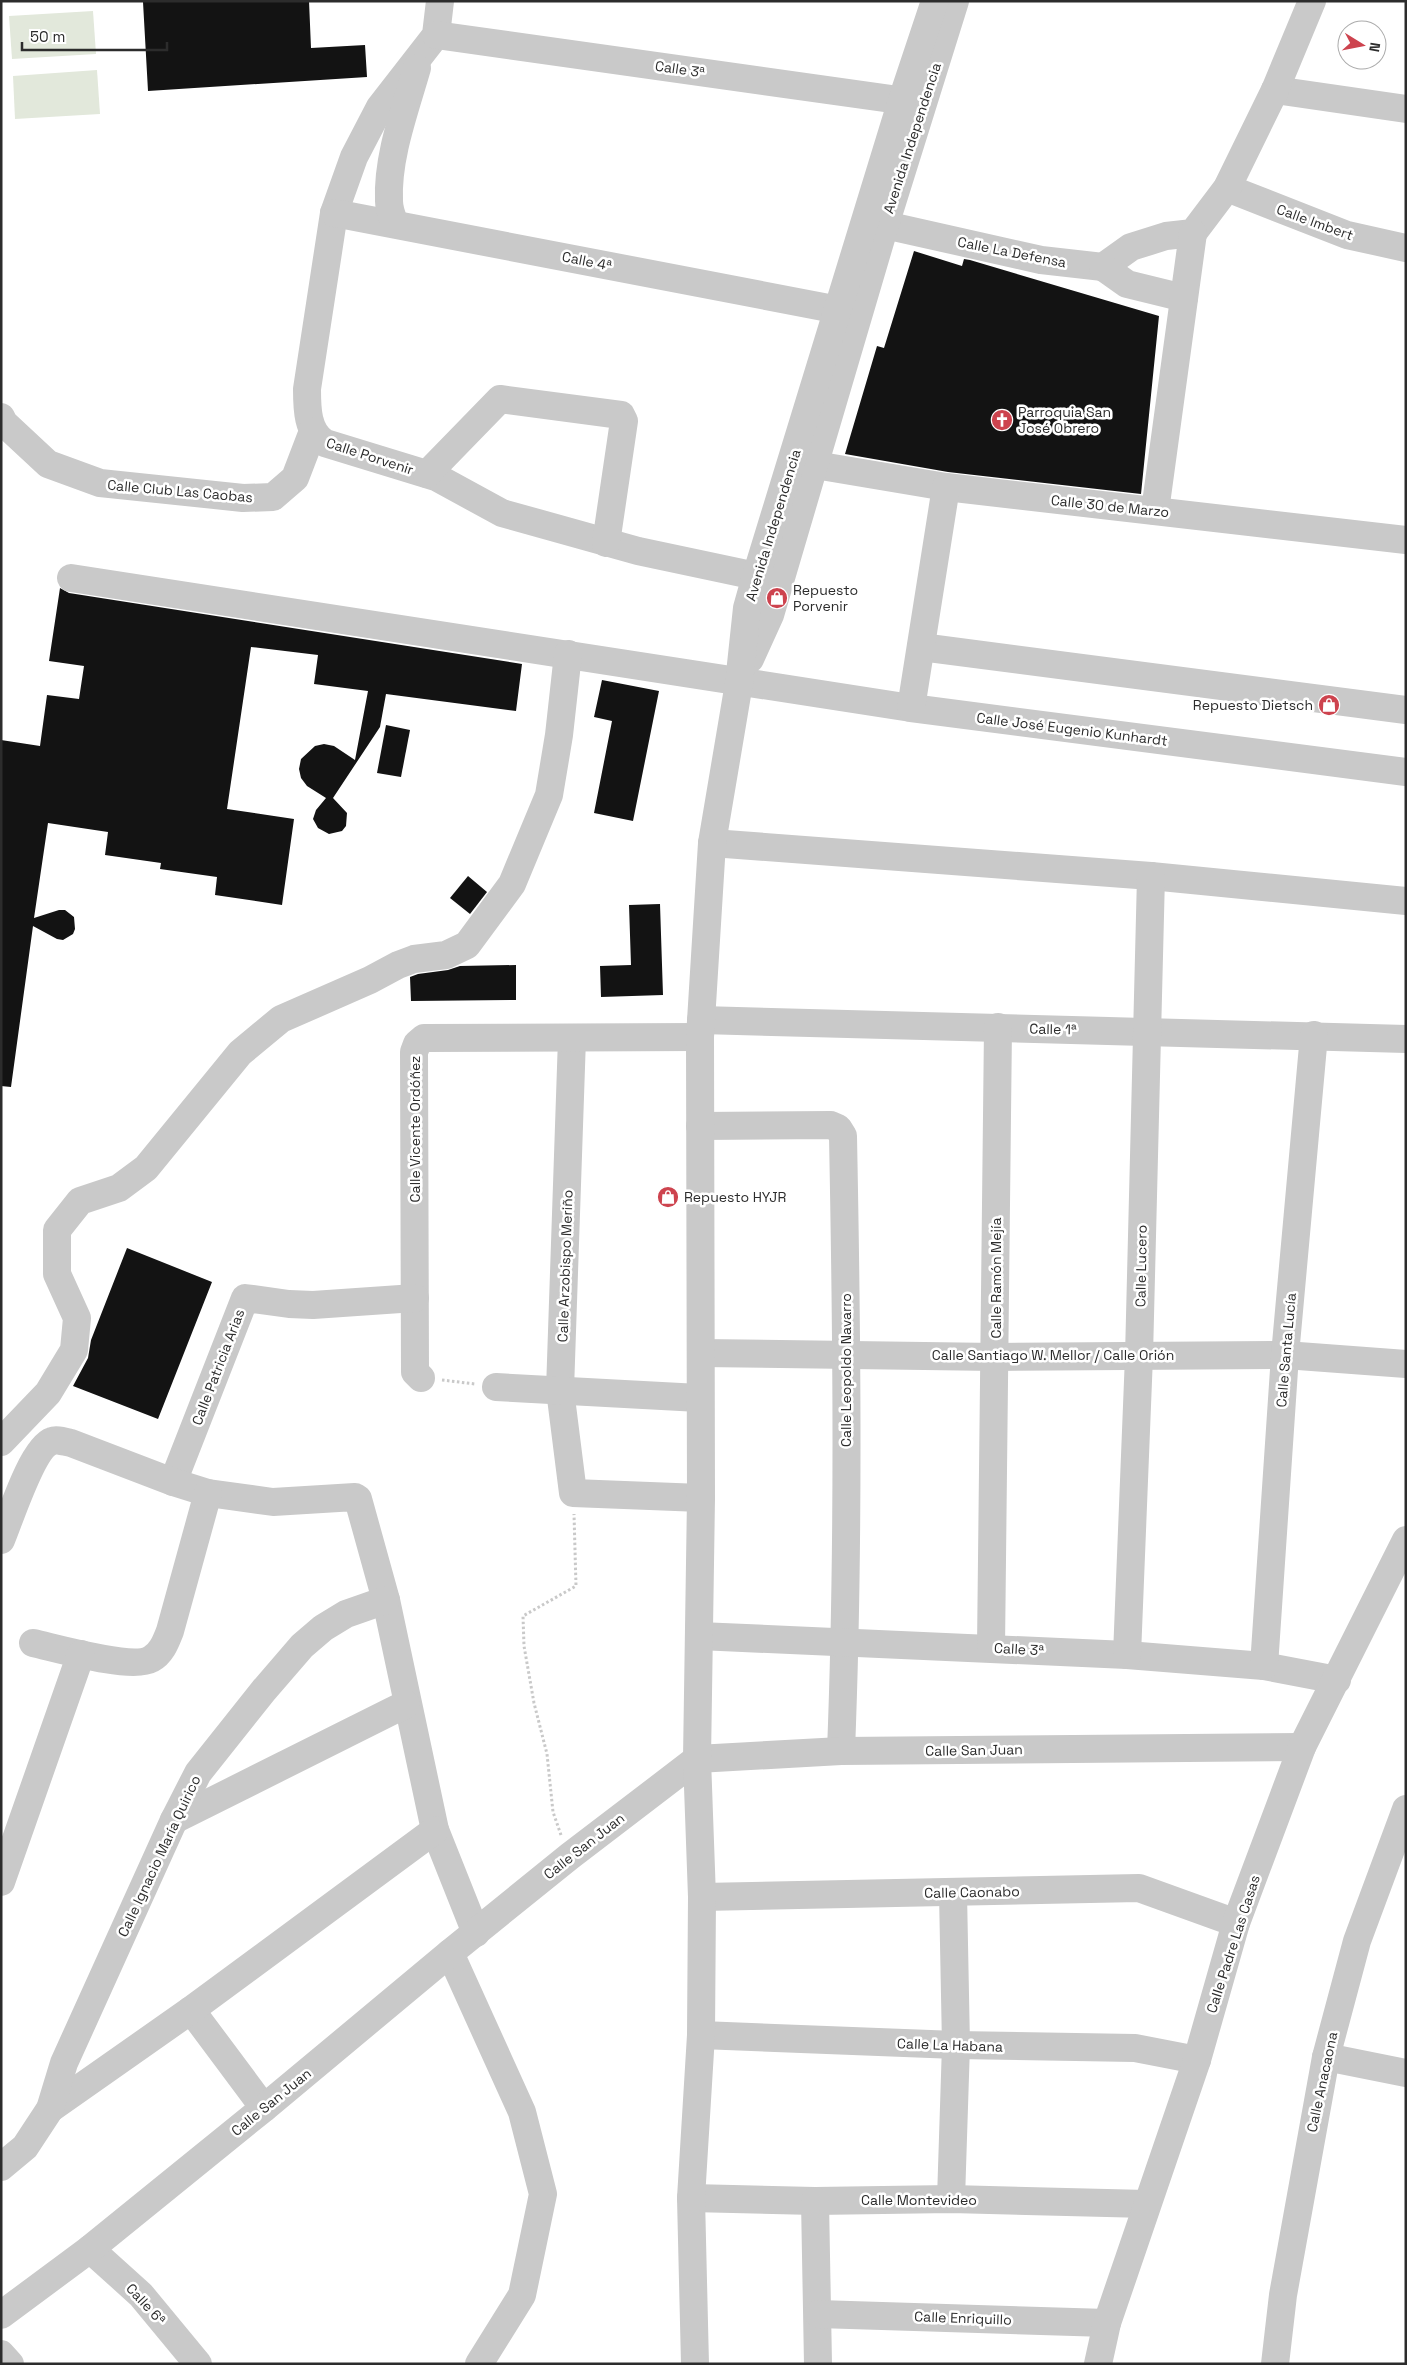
<svg xmlns="http://www.w3.org/2000/svg" width="1407" height="2365" font-family="'Space Grotesk',sans-serif">
<style>
.green{fill:#e2e8db}
.building{fill:#131313}
.lines{fill:none;stroke-linecap:round;stroke-linejoin:round}
.path{stroke:#c9c9c9;stroke-width:3;stroke-dasharray:2.5 2.5;stroke-linecap:butt}
.minor{stroke:#c9c9c9;stroke-width:28}
.labels{text-anchor:middle;dominant-baseline:central;stroke-width:5;stroke-linejoin:round;paint-order:stroke}
.street-label{font-size:14px;fill:#2c2c2c;stroke:#fff}
.poi-label{font-size:14px;fill:#2c2c2c;stroke:#fff;text-anchor:start}
</style>
<rect width="100%" height="100%" fill="#fff"/>
<g class="green">
<polygon points="93,11 96,54 12,59 9,16"/>
<polygon points="97,70 100,114 15,119 13,76"/>
</g>
<g class="building">
<polygon points="164,1 309,1 311,48 365,45 367,77 148,91 143,2"/>
<polygon points="914,251 962,266 964,259 970,260 1159,316 1141,494 948,472 845,454 877,346 884,348"/>
<polygon points="60,588 69,593 522,664 516,711 386,694 380,727 333,798 347,813 346,826 342,831 329,834 318,828 313,819 316,810 326,798 307,786 301,778 299,769 301,759 315,746 324,744 334,746 355,760 368,691 314,684 318,655 251,647 227,809 294,819 282,905 215,895 217,877 160,869 161,863 105,855 108,832 48,823 34,918 59,910 65,910 74,917 75,929 73,934 63,940 57,939 33,926 11,1087 1,1086 1,740 40,746 47,695 79,699 84,666 49,661"/>
<polygon points="602,680 659,691 633,821 594,813 612,721 594,717"/>
<polygon points="386,725 410,730 401,777 377,773"/>
<polygon points="468,876 487,892 470,914 450,898"/>
<polygon points="660,904 663,995 601,997 600,966 631,965 629,905"/>
<polygon points="516,965 516,1000 411,1001 410,977 418,974 448,970 460,966"/>
<polygon points="127,1248 212,1282 158,1419 73,1386 88,1358 91,1340"/>
</g>
<g class="lines">
<g class="path">
<polyline points="442,1380 475,1384"/>
<polyline points="561,1835 553,1812 547,1754 534,1703 524,1646 523,1616 576,1586 574,1514"/>
</g>
<g class="minor">
<path d="M440 1 436 35 380 107 354 157 334 213 307 389C307 408 307 432 325 443L436 477 502 513 638 551 756 576"/>
<polyline points="436,35 920,103"/>
<polyline points="1275,90 1406,109"/>
<polyline points="1227,188 1347,235 1406,248"/>
<polyline points="334,213 839,310"/>
<path d="M395 224C392 217 389 209 389 201 387 157 405 110 417 68"/>
<polyline points="885,225 1041,260 1103,267 1131,247 1166,236 1193,233 1227,188 1275,90 1312,1"/>
<polyline points="1103,267 1127,284 1184,298"/>
<polyline points="1,417 4,423 48,464 100,483 243,498 273,497 295,478 313,431"/>
<polyline points="815,465 946,487 1406,540"/>
<polyline points="427,474 500,399 621,415 624,421 606,543"/>
<polyline points="1155,511 1193,233"/>
<polyline points="71,578 911,708 1406,772"/>
<polyline points="921,647 1406,710"/>
<polyline points="750,659 770,615 885,225 955,1"/>
<polyline points="911,708 946,487"/>
<polyline points="712,843 1151,876 1406,901"/>
<polyline points="701,1020 1406,1039"/>
<polyline points="572,1038 560,1390 573,1493 701,1498"/>
<path d="M700 1126 831 1125 838 1128 843 1136C847 1341 849 1546 841 1751"/>
<polyline points="701,1353 996,1357 1285,1355 1406,1364"/>
<polyline points="421,1378 415,1372 414,1052 417,1044 424,1038 700,1037"/>
<polyline points="496,1387 699,1398"/>
<polyline points="1,1442 48,1393 74,1350 77,1318 57,1274 57,1230 80,1201 119,1188 146,1168 240,1053 281,1019 370,980 398,965 414,959 446,955 467,945 512,884 549,795 559,735 568,654"/>
<polyline points="173,1482 245,1298 289,1304 313,1305 415,1298"/>
<path d="M1 1540C10 1519 32 1448 52 1441 57 1439 65 1442 71 1443L173 1482 208 1493 273 1502 355 1497 358 1499 386 1600 435 1830 476 1933"/>
<polyline points="699,1636 1127,1655 1264,1666 1337,1680"/>
<path d="M33 1643C56 1648 132 1670 151 1659 162 1653 166 1641 170 1631L208 1493"/>
<polyline points="991,1648 998,1027"/>
<polyline points="1127,1655 1139,1356 1151,876"/>
<polyline points="1264,1666 1285,1355 1314,1035"/>
<polyline points="174,1820 406,1704"/>
<polyline points="1,1882 81,1654"/>
<polyline points="702,1897 1139,1888 1236,1923"/>
<polyline points="450,1953 522,2112 543,2194 522,2295 479,2364"/>
<polyline points="191,2010 264,2108"/>
<polyline points="701,2035 956,2045 1135,2048 1197,2060"/>
<polyline points="1326,2057 1406,2073"/>
<polyline points="50,2109 191,2010 435,1830"/>
<polyline points="1,2167 25,2147 50,2109 64,2063 174,1820 198,1773 264,1690 302,1646 323,1628 346,1614 386,1600"/>
<polyline points="691,2198 815,2201 951,2199 1147,2204"/>
<polyline points="951,2199 956,2045 953,1893"/>
<polyline points="815,2201 818,2364"/>
<polyline points="90,2249 141,2295 198,2364"/>
<polyline points="818,2314 1107,2323"/>
<polyline points="1,2315 90,2249 264,2108 450,1953 570,1856 697,1759 841,1751 1302,1747"/>
<polyline points="1,2354 10,2364"/>
<polyline points="695,2364 691,2198 701,2035 702,1897 697,1759 701,1498 700,1037 712,843 739,683 747,608 756,576 902,100 935,1"/>
<polyline points="1098,2364 1107,2323 1197,2060 1236,1923 1302,1747 1406,1540"/>
<polyline points="1275,2364 1283,2295 1326,2057 1357,1941 1406,1809"/>
</g>
</g>
<defs>
<g id="church-disc" transform="scale(1.125)"><circle r="9.5" fill="#cd434e" stroke="#fff"/><path d="M-1.2-6h2.4v3.5h3.3v2.4h-3.3V6h-2.4V-.1h-3.3v-2.4h3.3Z" fill="#fff"/></g>
<g id="shop-disc" transform="scale(1.125)"><circle r="9.5" fill="#cd434e" stroke="#fff"/><path d="M-5-2.5h2.3a2.7 3.5 0 0 1 5.4 0H5L5.5 6h-11ZM-1.5-2.5h3a1.5 2.3 0 0 0-3 0Z" fill="#fff"/></g>
</defs>
<g fill-rule="evenodd">
<use href="#church-disc" x="1002" y="420"/>
<use href="#shop-disc" x="777" y="598"/>
<use href="#shop-disc" x="1329" y="705"/>
<use href="#shop-disc" x="668" y="1197"/>
</g>
<g class="labels">
<g class="street-label">
<text transform="translate(680 69) rotate(8)">Calle 3ª</text>
<text transform="translate(912 138) rotate(-72)">Avenida Independencia</text>
<text transform="translate(1315 222) rotate(20)">Calle Imbert</text>
<text transform="translate(1012 252) rotate(11)">Calle La Defensa</text>
<text transform="translate(587 261) rotate(11)">Calle 4ª</text>
<text transform="translate(370 456) rotate(18)">Calle Porvenir</text>
<text transform="translate(180 491) rotate(5)">Calle Club Las Caobas</text>
<text transform="translate(1110 506) rotate(6)">Calle 30 de Marzo</text>
<text transform="translate(773 525) rotate(-73)">Avenida Independencia</text>
<text transform="translate(1072 729) rotate(7)">Calle José Eugenio Kunhardt</text>
<text transform="translate(1053 1029) rotate(1)">Calle 1ª</text>
<text transform="translate(415 1129) rotate(-90)">Calle Vicente Ordóñez</text>
<text transform="translate(565 1266) rotate(-88)">Calle Arzobispo Meriño</text>
<text transform="translate(1141 1266) rotate(-89)">Calle Lucero</text>
<text transform="translate(996 1278) rotate(-90)">Calle Ramón Mejía</text>
<text transform="translate(1286 1350) rotate(-85)">Calle Santa Lucía</text>
<text x="1053" y="1355">Calle Santiago W. Mellor / Calle Orión</text>
<text transform="translate(218 1367) rotate(-69)">Calle Patricia Arias</text>
<text transform="translate(846 1370) rotate(-90)">Calle Leopoldo Navarro</text>
<text transform="translate(1019 1649) rotate(3)">Calle 3ª</text>
<text transform="translate(974 1750) rotate(-1)">Calle San Juan</text>
<text transform="translate(584 1846) rotate(-38)">Calle San Juan</text>
<text transform="translate(159 1856) rotate(-65)">Calle Ignacio María Quirico</text>
<text transform="translate(972 1892) rotate(-1)">Calle Caonabo</text>
<text transform="translate(1233 1944) rotate(-72)">Calle Padre Las Casas</text>
<text transform="translate(950 2045) rotate(2)">Calle La Habana</text>
<text transform="translate(1322 2082) rotate(-78)">Calle Anacaona</text>
<text transform="translate(271 2102) rotate(-39)">Calle San Juan</text>
<text x="919" y="2200">Calle Montevideo</text>
<text transform="translate(146 2304) rotate(47)">Calle 6ª</text>
<text transform="translate(963 2318) rotate(2)">Calle Enriquillo</text>
</g>
<g class="poi-label">
<text x="1018" y="412">Parroquia San<tspan x="1018" dy="16">José Obrero</tspan></text>
<text x="793" y="590">Repuesto<tspan x="793" dy="16">Porvenir</tspan></text>
<text x="1313" y="705" text-anchor="end">Repuesto Dietsch</text>
<text x="684" y="1197">Repuesto HYJR</text>
</g>
</g>
<rect width="1407" height="2365" fill="none" stroke="#2c2c2c" stroke-width="5"/>
<g transform="translate(1362 45) rotate(100)"><circle r="24" fill="#ffffff" stroke="#ababab"/>
<path d="M0-4L9 19L0 12L-9 19Z" fill="#cd434e"/>
<text y="-8" font-size="14" font-weight="bold" text-anchor="middle" fill="#2c2c2c">N</text>
</g>
<path d="M22 42v8h145v-8" fill="none" stroke="#2c2c2c" stroke-width="2.5"/>
<text x="30" y="42" font-size="15" fill="#2c2c2c" stroke="#ffffff" stroke-width="4" paint-order="stroke">50 m</text>
</svg>
